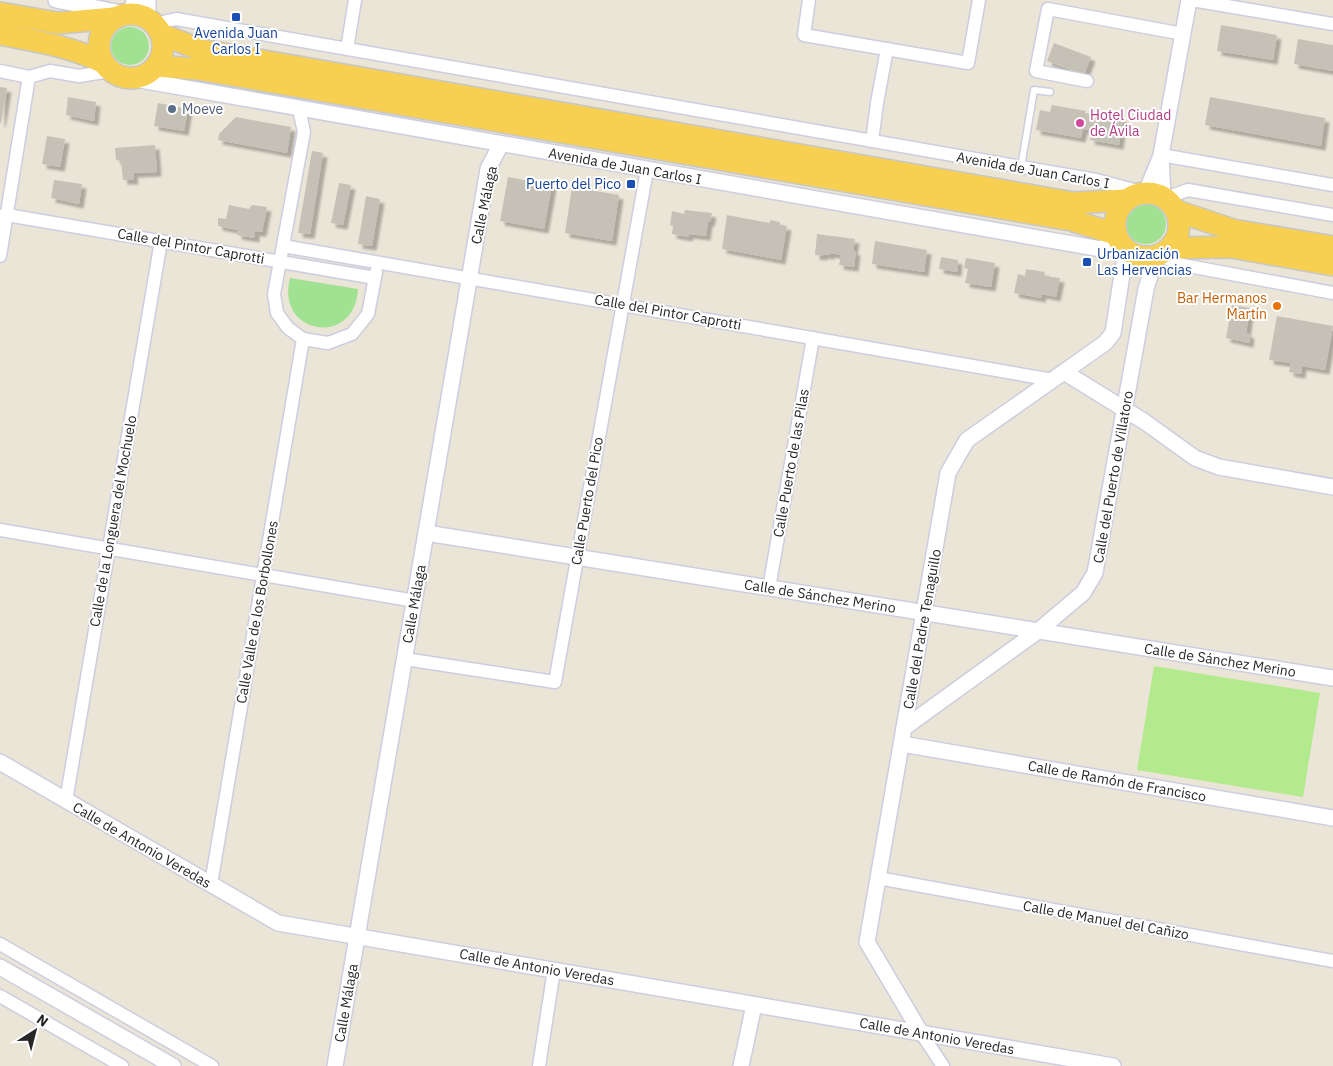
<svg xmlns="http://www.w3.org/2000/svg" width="1333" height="1066" font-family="'IBM Plex Sans',sans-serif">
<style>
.green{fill:#a0e292}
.pitch{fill:#b3ea8d}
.building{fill:#c5c1b7;filter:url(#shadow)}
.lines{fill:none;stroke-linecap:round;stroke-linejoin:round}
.service-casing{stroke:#cdcde0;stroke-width:9}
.minor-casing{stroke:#cdcde0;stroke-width:15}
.tertiary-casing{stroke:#cdcde0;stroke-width:18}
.trunk-casing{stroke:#c7c7c7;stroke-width:24}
.service{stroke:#fff;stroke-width:6}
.minor{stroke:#fff;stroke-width:12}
.tertiary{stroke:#fff;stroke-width:15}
.trunk{stroke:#f8d051;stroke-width:21}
.transit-dot{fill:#1a4fb4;stroke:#fff;stroke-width:2}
.service-dot{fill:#5c6f8a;stroke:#fff;stroke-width:2}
.hotel-dot{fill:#d1479c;stroke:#fff;stroke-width:2}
.food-dot{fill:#e8710a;stroke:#fff;stroke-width:2}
.labels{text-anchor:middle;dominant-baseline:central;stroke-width:4;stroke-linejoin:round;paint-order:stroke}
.transit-label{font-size:14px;fill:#164399;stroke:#fff}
.service-label{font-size:14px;fill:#4e5e75;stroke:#fff;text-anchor:start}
.hotel-label{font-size:14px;fill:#b23c85;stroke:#fff;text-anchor:start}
.street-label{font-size:14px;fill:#272727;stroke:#fff}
.food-label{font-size:14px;fill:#c56008;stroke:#fff;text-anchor:end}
</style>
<defs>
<filter id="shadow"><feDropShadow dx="4.5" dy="4.5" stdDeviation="1" flood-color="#0004"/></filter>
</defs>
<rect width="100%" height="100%" fill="#eae5d7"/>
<g class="green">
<circle cx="130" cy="46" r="19"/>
<circle cx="1146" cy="224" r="20"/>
<path d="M290 278 358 289C355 348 275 335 290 278Z"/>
</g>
<polygon class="pitch" points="1154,666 1320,693 1303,797 1137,770"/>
<g class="building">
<polygon points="1221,25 1277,35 1273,60 1217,51"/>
<polygon points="1298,39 1333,45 1333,71 1294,64"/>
<polygon points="1054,43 1091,57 1084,75 1047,61"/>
<polygon points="0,87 7,88 1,123 0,123"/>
<polygon points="68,97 96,102 94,121 66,115"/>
<polygon points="1210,97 1325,118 1321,146 1205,125"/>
<polygon points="158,103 188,109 184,131 154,126"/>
<polygon points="1052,105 1086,111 1085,113 1094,115 1095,113 1123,118 1119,145 1090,140 1092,130 1083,129 1081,138 1036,130 1040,110 1050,112"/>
<polygon points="236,117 291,127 287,153 218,140 219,134"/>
<polygon points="47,136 65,139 60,167 42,164"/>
<polygon points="155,145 157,172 133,173 134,180 123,180 121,161 116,160 115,148"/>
<polygon points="312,151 323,153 310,234 298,233"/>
<polygon points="508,177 552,185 544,229 500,221"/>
<polygon points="54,180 82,184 79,204 51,198"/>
<polygon points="339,183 351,185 343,225 331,223"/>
<polygon points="572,187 619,195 612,241 565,233"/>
<polygon points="366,196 380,199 372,246 358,244"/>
<polygon points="229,205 249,209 252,205 267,207 262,232 255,232 255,238 237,235 238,230 218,226 218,218 226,219"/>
<polygon points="685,210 712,213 710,222 708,222 706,236 689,234 688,237 672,234 673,226 670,225 672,211 684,214"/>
<polygon points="727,215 770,223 770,220 780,222 780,225 787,226 781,260 722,249"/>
<polygon points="817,234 855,239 853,251 856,251 854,267 839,265 841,255 830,253 830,255 823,254 823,256 815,255"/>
<polygon points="875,241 927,250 924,272 872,264"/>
<polygon points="941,257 958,260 957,272 939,269"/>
<polygon points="966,258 995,263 991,287 965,283 968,269 964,268"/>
<polygon points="1026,269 1045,272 1044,276 1060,278 1056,297 1042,294 1041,298 1014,293 1018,274 1025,276"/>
<polygon points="1232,305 1250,308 1246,333 1250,334 1249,343 1226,338"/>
<polygon points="1277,316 1333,326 1325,370 1302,366 1301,374 1289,372 1291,363 1269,360"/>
</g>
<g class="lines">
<g class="service-casing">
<polyline id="service" points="1021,167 1034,90 1050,92"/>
</g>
<g class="minor-casing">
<g id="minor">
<polyline points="809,0 804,35 968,63 979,0"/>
<polyline points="1192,0 1333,24"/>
<polyline points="154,24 176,19 1096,180 1142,192"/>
<polyline points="347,49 355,0"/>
<polyline points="0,71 29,77 50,71 79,76 110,71"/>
<polyline points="1087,81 1036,71 1048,9 1183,34"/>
<polyline points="299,109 304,132 274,294 277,313 288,328 303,339 328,343 352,334 368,314 376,272"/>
<polyline points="872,141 877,103 887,49"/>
<polyline points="1161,155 1333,185"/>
<polyline points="1166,198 1188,190 1333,215"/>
<polyline points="0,216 7,215 375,278"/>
<polyline points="283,246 1053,380"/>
<polyline points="1159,255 1178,264 1333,293"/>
<polyline points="0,256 29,77"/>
<polyline points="0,530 415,601"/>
<polyline points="769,588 813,338"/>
<polyline points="405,659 555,682 647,170"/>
<polyline points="66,801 161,241"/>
<polyline points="878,878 1333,961"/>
<polyline points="211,884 303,339"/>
<polyline points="0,944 212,1066"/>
<polyline points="0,996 122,1066"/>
<polyline points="921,1033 943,1066"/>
<polyline points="539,1066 554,970"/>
</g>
</g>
<g class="tertiary-casing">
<g id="tertiary">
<polyline points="56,0 126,14"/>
<polyline points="131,14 134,0"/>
<polyline points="148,19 148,0"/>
<polyline points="129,78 1101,249 1118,239"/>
<polyline points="1146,192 1160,158"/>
<polyline points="1163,196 1161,155 1189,0"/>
<polyline points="1064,372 1145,422 1195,458 1219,467 1333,487"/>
<polyline points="426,533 1333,678"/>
<polyline points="904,728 1038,631 1083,593 1095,573 1146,289 1156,256"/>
<polyline points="902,744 1333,818"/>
<polyline points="0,762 278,923 1113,1066"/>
<polyline points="0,967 173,1066"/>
<polyline points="921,1033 867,942 948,473 967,440 1105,343 1113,333 1126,249"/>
<polyline points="335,1066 488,169 501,144"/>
<polyline points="741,1066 754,1005"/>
</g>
</g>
<g class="trunk-casing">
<g id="trunk">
<polyline points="0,13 58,23 114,18"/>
<circle cx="131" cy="46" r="32"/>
<path d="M0 34C36 41 69 46 102 62"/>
<polyline points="161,34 201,50 1074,203 1124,200"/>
<polyline points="156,66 197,69 1071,220 1115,234"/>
<circle cx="1147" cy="225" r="32"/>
<polyline points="1177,211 1233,230 1333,247"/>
<polyline points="1170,248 1231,247 1333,265"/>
</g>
</g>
<use href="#service" class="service"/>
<use href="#minor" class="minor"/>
<use href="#tertiary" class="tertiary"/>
<use href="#trunk" class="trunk"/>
</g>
<g class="transit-dot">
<rect x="231" y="12" width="10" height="10" rx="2.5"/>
<rect x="626" y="179" width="10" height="10" rx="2.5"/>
<rect x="1082" y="257" width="10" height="10" rx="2.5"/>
</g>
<circle class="service-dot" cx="172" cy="109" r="5"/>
<circle class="hotel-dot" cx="1080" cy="123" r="5"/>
<circle class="food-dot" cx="1277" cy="306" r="5"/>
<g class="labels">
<g class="transit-label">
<text x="236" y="33">Avenida Juan<tspan x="236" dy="16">Carlos I</tspan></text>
<text x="621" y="184" text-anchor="end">Puerto del Pico</text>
<text x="1097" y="254" text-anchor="start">Urbanización<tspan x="1097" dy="16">Las Hervencias</tspan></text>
</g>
<g class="service-label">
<text x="182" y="109">Moeve</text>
</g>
<g class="hotel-label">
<text x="1090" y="115">Hotel Ciudad<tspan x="1090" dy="16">de Ávila</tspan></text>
</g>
<g class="street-label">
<text transform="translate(625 166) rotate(10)">Avenida de Juan Carlos I</text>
<text transform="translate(1033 170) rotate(10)">Avenida de Juan Carlos I</text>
<text transform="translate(484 205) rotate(-78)">Calle Málaga</text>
<text transform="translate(191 246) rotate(10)">Calle del Pintor Caprotti</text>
<text transform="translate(668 312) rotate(10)">Calle del Pintor Caprotti</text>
<text transform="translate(791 463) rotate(-80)">Calle Puerto de las Pilas</text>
<text transform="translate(1113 477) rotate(-80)">Calle del Puerto de Villatoro</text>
<text transform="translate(587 501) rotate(-80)">Calle Puerto del Pico</text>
<text transform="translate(113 521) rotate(-80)">Calle de la Longuera del Mochuelo</text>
<text transform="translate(820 596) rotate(9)">Calle de Sánchez Merino</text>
<text transform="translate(414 604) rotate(-80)">Calle Málaga</text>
<text transform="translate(257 612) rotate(-80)">Calle Valle de los Borbollones</text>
<text transform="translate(922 629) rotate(-80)">Calle del Padre Tenaguillo</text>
<text transform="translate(1220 660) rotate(9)">Calle de Sánchez Merino</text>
<text transform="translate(1117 781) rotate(10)">Calle de Ramón de Francisco</text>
<text transform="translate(142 845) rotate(30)">Calle de Antonio Veredas</text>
<text transform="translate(1106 920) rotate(10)">Calle de Manuel del Cañizo</text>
<text transform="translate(537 967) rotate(10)">Calle de Antonio Veredas</text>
<text transform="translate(346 1003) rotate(-80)">Calle Málaga</text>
<text transform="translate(937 1036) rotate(10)">Calle de Antonio Veredas</text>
</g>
<g class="food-label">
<text x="1267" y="298">Bar Hermanos<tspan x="1267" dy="16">Martín</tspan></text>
</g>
</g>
<g transform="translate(35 1031) rotate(36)" stroke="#ffffff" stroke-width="4" paint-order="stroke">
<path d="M0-4L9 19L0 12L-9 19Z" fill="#272727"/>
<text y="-8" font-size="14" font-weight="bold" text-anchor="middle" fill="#272727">N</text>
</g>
</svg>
